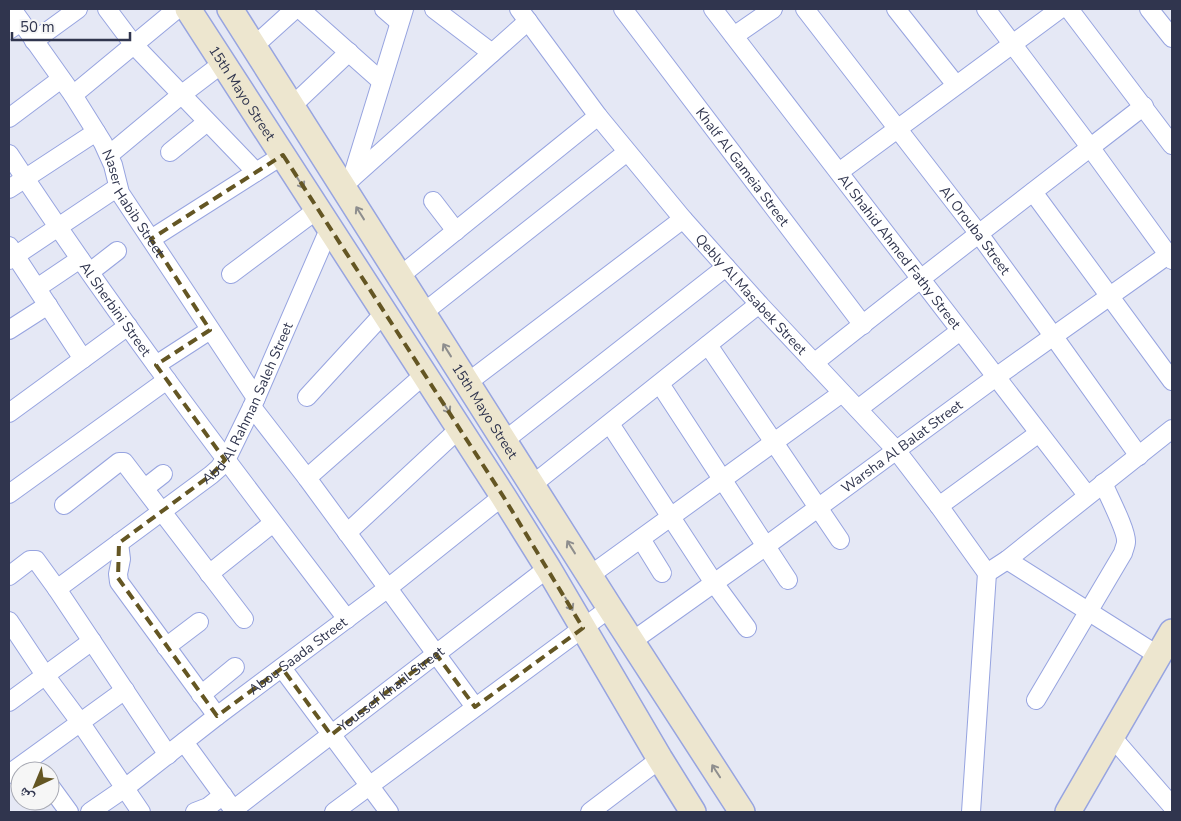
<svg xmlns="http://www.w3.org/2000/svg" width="1181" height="821" font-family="'Nunito Sans','Noto Naskh Arabic',sans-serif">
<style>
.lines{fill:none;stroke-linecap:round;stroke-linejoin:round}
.street-casing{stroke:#97a4e0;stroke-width:20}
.secondary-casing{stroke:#97a4e0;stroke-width:28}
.street{stroke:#fff;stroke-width:18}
.secondary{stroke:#ede6cf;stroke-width:25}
.oneway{stroke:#8e8e8e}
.marked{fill:none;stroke:#645623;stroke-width:4;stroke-dasharray:10 6;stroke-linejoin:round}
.labels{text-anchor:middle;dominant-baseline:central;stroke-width:5;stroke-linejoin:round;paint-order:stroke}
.street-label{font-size:14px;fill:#30354e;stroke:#f6f6f6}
</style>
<rect width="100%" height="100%" fill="#e5e8f5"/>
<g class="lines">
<g class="street-casing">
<g id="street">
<path id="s1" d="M12 9 73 95 103 143 113 165 120 193 256 398"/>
<polyline points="107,9 134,45 256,172"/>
<polyline points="300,9 381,81"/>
<polyline points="384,9 399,22"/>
<polyline points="434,9 492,53"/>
<path id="s2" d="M519 9 598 116 683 219 759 304 896 450 939 506 987 573"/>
<path id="s3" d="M623 9 863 325"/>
<path id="s4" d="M713 9 1087 495"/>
<path id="s5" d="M805 9 979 234 1054 337 1139 456"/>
<polyline points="896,9 956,85"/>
<polyline points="986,9 1090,147 1172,260"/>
<polyline points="1069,9 1172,145"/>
<polyline points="1149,9 1172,38"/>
<polyline points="9,30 21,22"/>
<polyline points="734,36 773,9"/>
<polyline points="34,41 78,9"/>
<polyline points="254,46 295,9"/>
<polyline points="73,95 177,9"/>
<polyline points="292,106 349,52"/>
<polyline points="9,118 61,79"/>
<polyline points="170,152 207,122"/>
<path id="s6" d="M9 154C114 314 231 467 347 619"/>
<polyline points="109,155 181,95 223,63"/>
<polyline points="839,172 1060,9"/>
<polyline points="352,178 404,9"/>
<polyline points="343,186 528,21"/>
<polyline points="9,189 96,132"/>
<polyline points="1033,192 1172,381"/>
<polyline points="433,201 456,231"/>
<polyline points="151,239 283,155"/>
<polyline points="9,246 83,359"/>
<polyline points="9,260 118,187"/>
<polyline points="90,272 117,251"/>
<polyline points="231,274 318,209"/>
<polyline points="400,276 598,116"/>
<polyline points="37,288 80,259"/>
<polyline points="423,313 627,152"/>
<polyline points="9,330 48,305"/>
<polyline points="708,345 840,540"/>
<path d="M814 363C923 276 1034 191 1144 106"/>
<polyline points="156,365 210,330"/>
<polyline points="467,383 683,219"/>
<polyline points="660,384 788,580"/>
<polyline points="307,397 385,312"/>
<polyline points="252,407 307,478 475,707"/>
<polyline points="858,409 960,331"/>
<polyline points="9,413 128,326"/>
<polyline points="610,424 714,583 747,628"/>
<polyline points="504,441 726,267"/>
<polyline points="307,478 425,374"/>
<polyline points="532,485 759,304"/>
<polyline points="145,488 163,474"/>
<polyline points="9,494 167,380"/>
<polyline points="64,505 119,462 124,462 244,619"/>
<polyline points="939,506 1039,433"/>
<polyline points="347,533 460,428"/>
<polyline points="641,539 662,573"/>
<polyline points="119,543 121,559 118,574 119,582 217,716"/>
<polyline points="1007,560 1159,656"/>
<polyline points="987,573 1007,560 1172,429"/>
<polyline points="209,574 273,523"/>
<path id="s7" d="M9 576 30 560H36L57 589 211 475 219 468 229 454 252 407 330 227"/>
<polyline points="589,576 842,393"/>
<polyline points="57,589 168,755"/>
<polyline points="9,621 45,675 80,722 141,812"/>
<path id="s8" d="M631 642 766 546 996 377 1172 252"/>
<polyline points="166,647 199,622"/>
<polyline points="282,668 389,812"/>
<polyline points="201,695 235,667"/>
<path d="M1036 700 1123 553C1124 549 1126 545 1126 542 1127 531 1108 495 1103 483"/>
<polyline points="9,702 92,641"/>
<polyline points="1112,737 1172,806"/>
<polyline points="184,742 235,812"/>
<polyline points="9,774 125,690"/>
<polyline points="50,786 69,812"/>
<path id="s9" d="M233 810 548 568"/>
<path id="s10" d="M90 812 125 788 217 716 388 588 503 496"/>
<polyline points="195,812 208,807 223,795"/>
<polyline points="334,812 610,608"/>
<polyline points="590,812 660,759"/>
<polyline points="971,812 987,573"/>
</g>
</g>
<g class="secondary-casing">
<g id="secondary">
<path id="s11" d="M188 9 503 496 548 568 660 759 693 812"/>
<path id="s12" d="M230 9 610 608 742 812"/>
<polyline points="1068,812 1172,632"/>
</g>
</g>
<use href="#street" class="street"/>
<use href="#secondary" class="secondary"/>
</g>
<defs><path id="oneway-shaft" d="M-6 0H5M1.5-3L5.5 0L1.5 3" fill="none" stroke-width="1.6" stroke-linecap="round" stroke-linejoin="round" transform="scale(1.25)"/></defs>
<g class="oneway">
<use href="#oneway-shaft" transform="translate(300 182) rotate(57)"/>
<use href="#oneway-shaft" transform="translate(360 213) rotate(-122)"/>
<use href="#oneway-shaft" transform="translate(447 350) rotate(-122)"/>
<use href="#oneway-shaft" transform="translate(446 407) rotate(57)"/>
<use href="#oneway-shaft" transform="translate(571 547) rotate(-122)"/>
<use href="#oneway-shaft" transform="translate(569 604) rotate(60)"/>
<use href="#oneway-shaft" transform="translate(716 771) rotate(-123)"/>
</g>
<path class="marked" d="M283 155 503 496 583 628 475 707 436 654 331 735 282 668 217 716 118 578 119 543 211 475 225 460 156 365 210 330 151 239Z"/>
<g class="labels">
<g class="street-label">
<text stroke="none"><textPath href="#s11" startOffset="100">15th Mayo Street</textPath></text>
<text stroke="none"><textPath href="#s3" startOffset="198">Khalf Al Gameia Street</textPath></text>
<text stroke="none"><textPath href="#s1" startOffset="230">Naser Habib Street</textPath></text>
<text stroke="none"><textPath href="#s5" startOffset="279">Al Orouba Street</textPath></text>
<text stroke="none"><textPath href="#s4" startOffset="306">Al Shahid Ahmed Fathy Street</textPath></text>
<text stroke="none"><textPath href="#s2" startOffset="368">Qebly Al Masabek Street</textPath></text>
<text stroke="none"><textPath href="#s6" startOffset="188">Al Sherbini Street</textPath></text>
<text stroke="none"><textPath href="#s7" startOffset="341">Abd Al Rahman Saleh Street</textPath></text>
<text stroke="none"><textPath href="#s12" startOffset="476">15th Mayo Street</textPath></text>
<text stroke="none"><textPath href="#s8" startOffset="334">Warsha Al Balat Street</textPath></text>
<text stroke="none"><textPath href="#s10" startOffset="260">Abou Saada Street</textPath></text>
<text stroke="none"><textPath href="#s9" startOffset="199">Youssef Khalil Street</textPath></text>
</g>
</g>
<rect width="1181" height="821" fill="none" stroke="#30354e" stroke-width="20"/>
<g transform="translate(35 786) rotate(224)"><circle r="24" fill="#f6f6f6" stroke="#a7a9b3"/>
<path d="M0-4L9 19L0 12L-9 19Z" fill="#645623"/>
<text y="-8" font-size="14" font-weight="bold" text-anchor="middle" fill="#30354e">ش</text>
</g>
<path d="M12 32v8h118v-8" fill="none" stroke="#30354e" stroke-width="2.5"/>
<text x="20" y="32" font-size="15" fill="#30354e" stroke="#f6f6f6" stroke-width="4" paint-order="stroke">50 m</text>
</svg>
